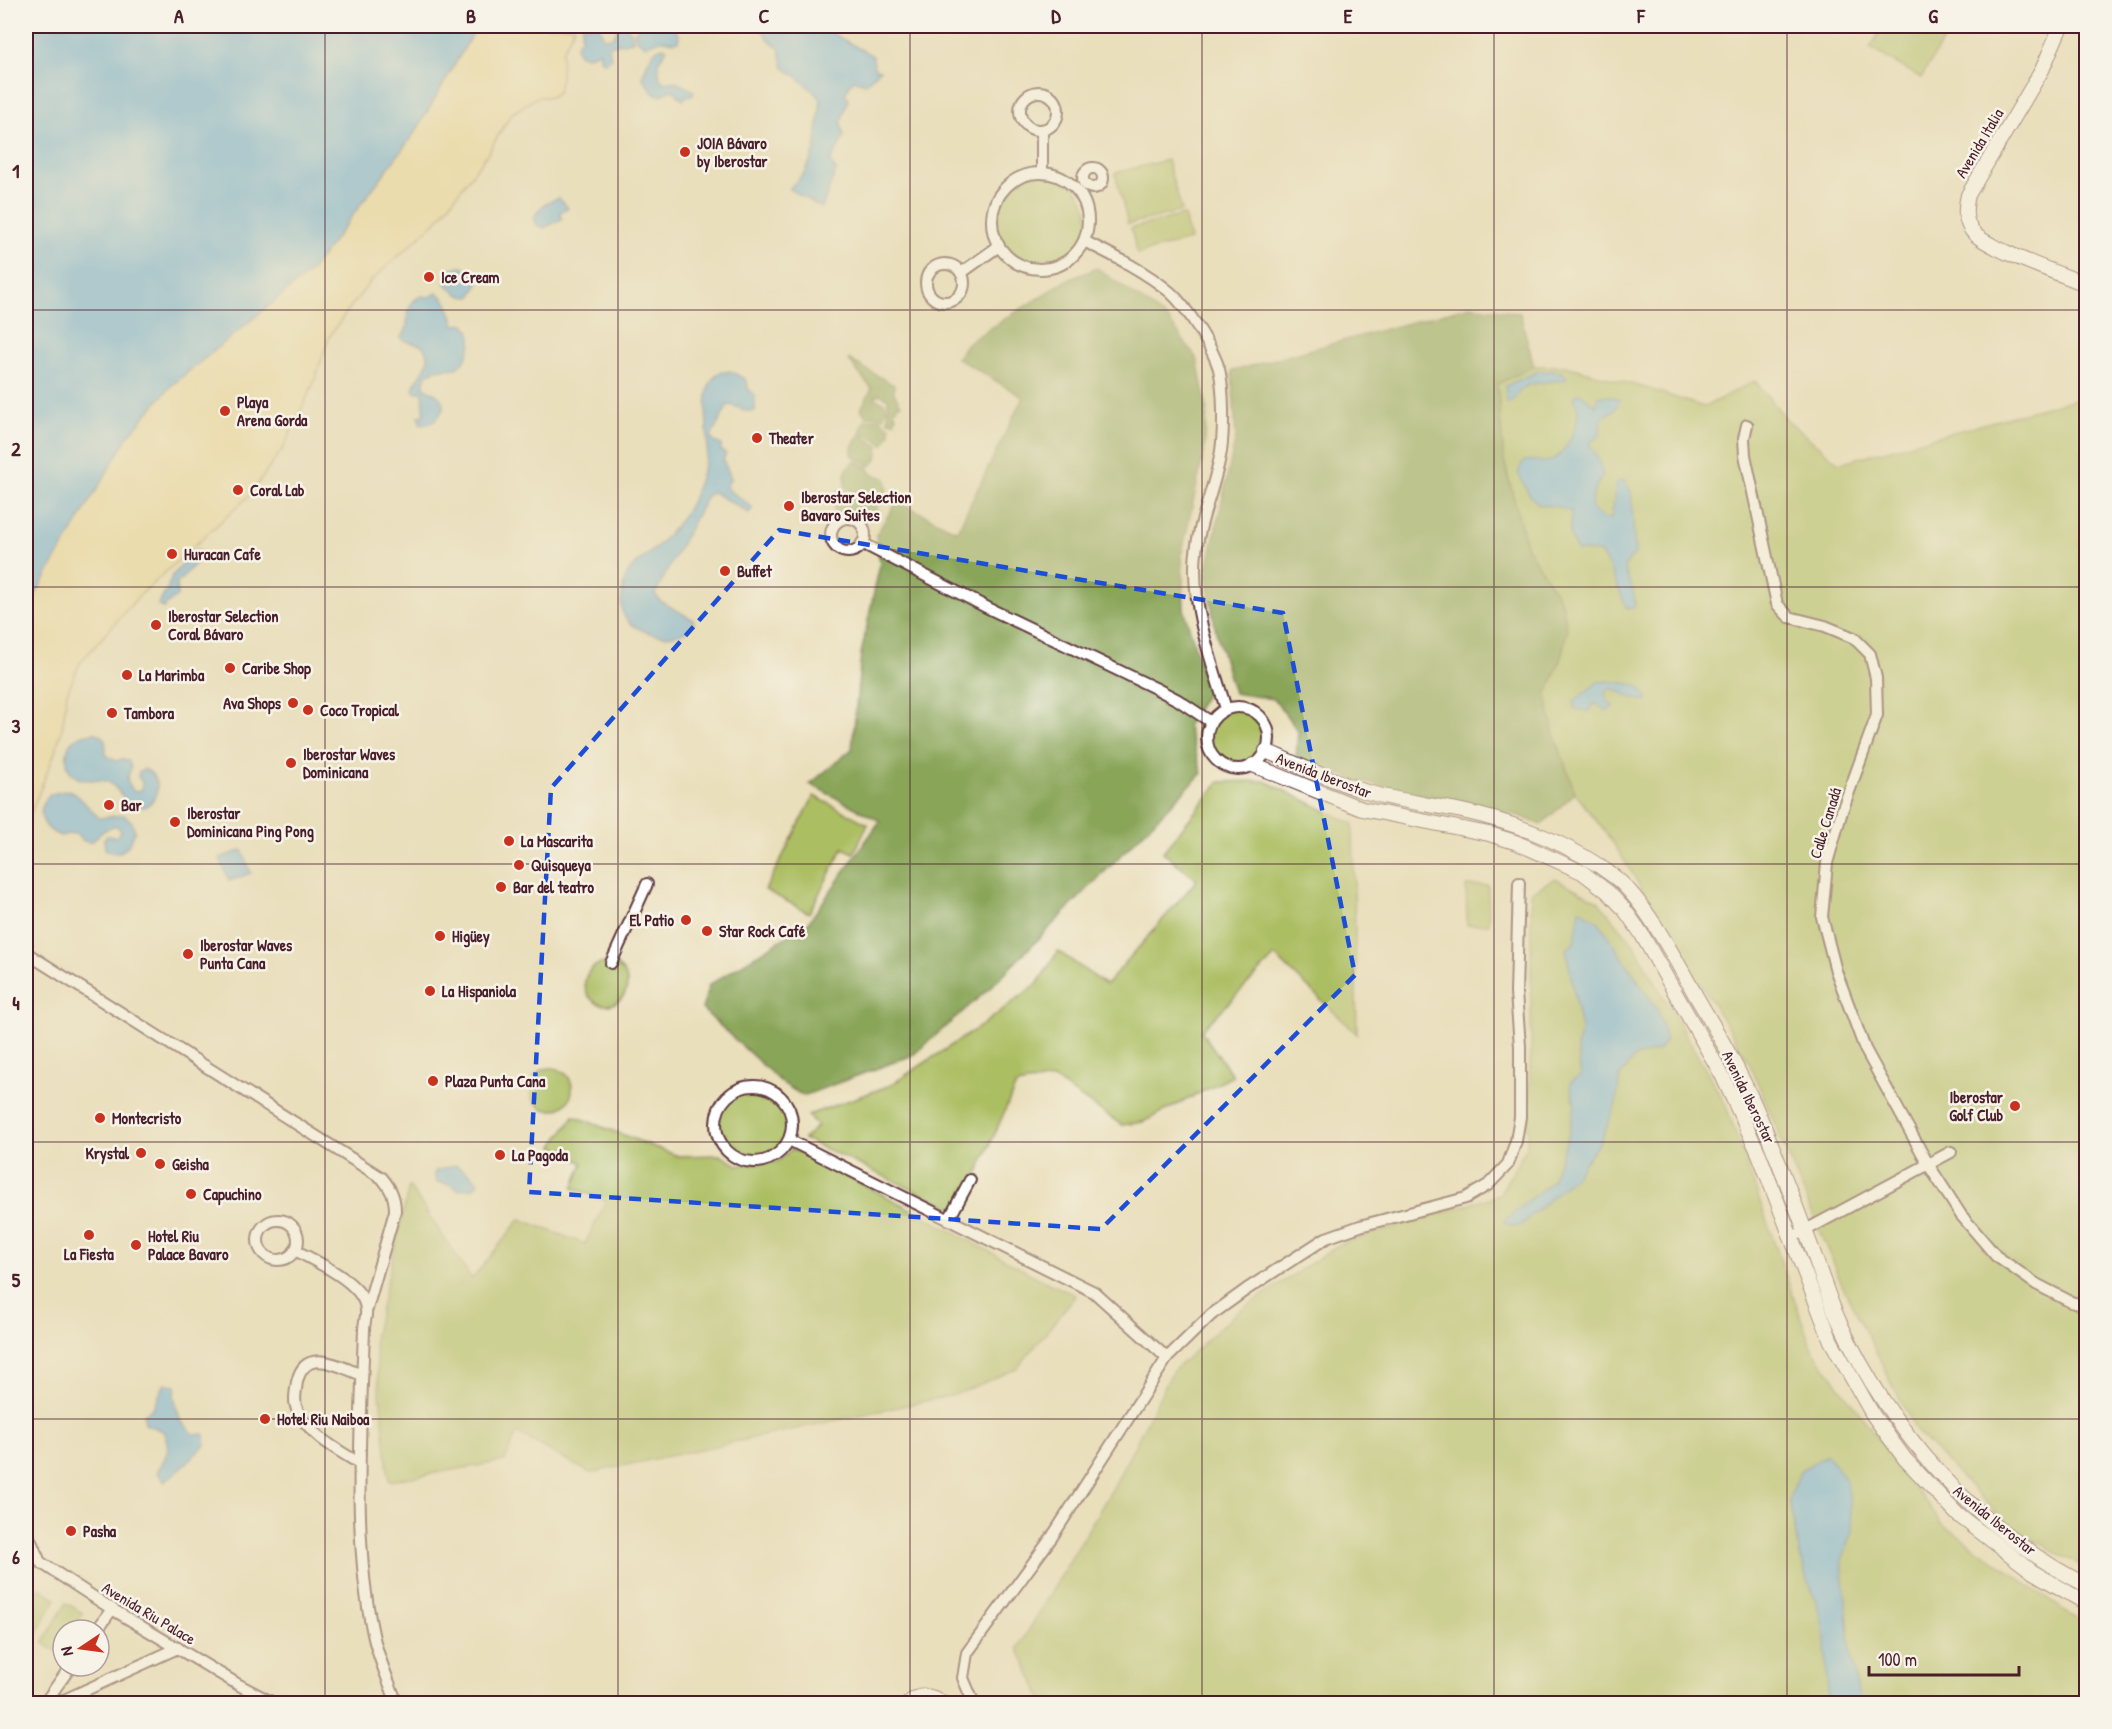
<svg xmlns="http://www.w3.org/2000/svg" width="2112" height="1729" font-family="'Patrick Hand',sans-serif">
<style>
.green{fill:#acbe62;stroke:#7b6e46;stroke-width:1.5}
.forest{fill:#89a558;stroke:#6a6242;stroke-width:1.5}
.sand{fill:#eeda9e;stroke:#9c7c64;stroke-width:1.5}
.water{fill:#6bb0e1;stroke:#5a6886;stroke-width:1.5}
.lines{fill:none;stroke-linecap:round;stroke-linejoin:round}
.minor-casing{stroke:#623c41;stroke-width:14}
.tertiary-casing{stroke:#623c41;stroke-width:16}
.minor{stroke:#fff;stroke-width:10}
.tertiary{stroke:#fff;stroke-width:14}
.marked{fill:none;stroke:#1d4ed8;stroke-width:4.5;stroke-dasharray:12 8;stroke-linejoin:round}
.grid{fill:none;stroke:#4a1f2b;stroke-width:1.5;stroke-opacity:0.55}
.poi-dot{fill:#c8321e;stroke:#f7f3e8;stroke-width:2}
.labels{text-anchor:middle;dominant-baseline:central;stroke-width:5;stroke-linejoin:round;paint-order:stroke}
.poi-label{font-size:16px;font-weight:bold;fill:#4a1f2b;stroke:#f7f3e8;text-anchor:start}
.street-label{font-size:16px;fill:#4a1f2b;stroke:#f7f3e8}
.neatline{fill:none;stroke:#4a1f2b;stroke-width:2}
.grid-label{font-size:20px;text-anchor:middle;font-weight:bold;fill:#4a1f2b}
</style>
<rect width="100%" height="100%" fill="#f7f3e8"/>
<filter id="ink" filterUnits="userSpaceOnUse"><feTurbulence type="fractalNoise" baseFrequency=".0167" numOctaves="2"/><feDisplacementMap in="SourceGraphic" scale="12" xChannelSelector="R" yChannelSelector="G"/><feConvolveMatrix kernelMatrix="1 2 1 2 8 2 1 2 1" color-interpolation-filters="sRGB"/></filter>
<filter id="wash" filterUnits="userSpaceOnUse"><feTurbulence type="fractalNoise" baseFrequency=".008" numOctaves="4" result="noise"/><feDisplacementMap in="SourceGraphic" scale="24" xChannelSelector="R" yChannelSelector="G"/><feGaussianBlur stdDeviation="1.35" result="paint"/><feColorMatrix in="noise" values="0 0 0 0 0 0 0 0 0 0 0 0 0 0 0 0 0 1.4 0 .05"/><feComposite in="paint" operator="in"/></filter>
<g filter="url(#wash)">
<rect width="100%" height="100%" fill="#eadfbb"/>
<g class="green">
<polygon points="1883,26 1922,26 1944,39 1921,78 1870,48"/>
<polygon points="1167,160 1182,211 1128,224 1115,173"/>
<circle cx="1040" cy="221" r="48"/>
<polygon points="1184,215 1190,240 1137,254 1131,228"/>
<polygon points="1534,366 1566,366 1649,389 1704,407 1755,381 1788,421 1839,463 2086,396 2086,1568 2010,1527 1916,1431 1842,1285 1749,1062 1614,844 1575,793 1553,731 1546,695 1560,661 1567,631 1562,603 1526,546 1504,461 1497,384"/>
<circle cx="1238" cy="738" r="31"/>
<polygon points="1265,781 1353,824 1357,1034 1275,956 1201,1031 1233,1076 1143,1122 1122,1125 1053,1079 1016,1085 961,1212 804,1139 817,1126 808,1115 891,1085 981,1026 1038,983 1058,951 1106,985 1197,880 1163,852 1219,782"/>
<polygon points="814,796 868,824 854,853 843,848 809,913 765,890"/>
<polygon points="1555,878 1598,901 1632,942 1725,1103 1812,1349 1941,1523 2086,1626 2086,1703 1044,1703 1018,1648 1114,1486 1172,1372 1236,1313 1340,1244 1499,1195 1527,1147 1531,1039 1531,892"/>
<polygon points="1488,885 1489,924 1467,925 1466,886"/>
<circle cx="606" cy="984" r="21"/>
<circle cx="551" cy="1089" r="21"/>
<circle cx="754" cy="1124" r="38"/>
<polygon points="574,1116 678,1156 720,1155 738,1165 777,1162 792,1149 905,1206 1048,1283 1076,1295 1017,1369 954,1395 590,1473 517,1433 505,1461 389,1481 374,1338 409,1186 472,1279 520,1219 585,1244 606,1201 573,1188 583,1163 553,1146"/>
<polygon points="39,1588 56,1598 34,1639 26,1634 26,1612"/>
<polygon points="66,1603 83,1613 73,1630 63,1630 63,1649 60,1653 43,1643"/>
</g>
<g class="forest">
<polygon points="1097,268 1167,318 1197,359 1207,410 1204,453 1182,552 1184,609 1208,692 1187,725 1202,773 991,987 913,1055 803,1096 782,1083 702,1009 709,985 808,923 880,821 810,784 852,749 861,654 880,564 876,535 897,501 957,531 1023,397 957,358 967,343 1065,281"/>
<polygon points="1470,306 1520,313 1534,366 1497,384 1504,461 1526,546 1562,603 1567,631 1560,661 1546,695 1553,731 1575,793 1541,825 1520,816 1363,782 1296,759 1298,731 1274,699 1234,693 1216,632 1206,574 1236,437 1232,371"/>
<path d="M848 359 894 385V393L901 405 899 404 894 410 896 417 894 422 888 421V399L880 394 875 396 876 399 885 403 886 410 883 417 874 415 866 417 861 409 872 388C868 386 851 363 848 359Z"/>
<polygon points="875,418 881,419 890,427 890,434 883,445 878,440 860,432 864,421"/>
<path d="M860 434 879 446 877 459 870 466C866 461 863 462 858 459 845 453 855 441 860 434Z"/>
<path d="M856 461 868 467 872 474 885 478C889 490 887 495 880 505L871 497 861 496 845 487C844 475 845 467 856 461Z"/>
<polygon points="842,490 854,496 856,501 870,499 877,506 877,513 873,518 864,519 861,512 864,505 846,514 834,511 837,491"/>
</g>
<polygon class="sand" points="477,26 575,26 562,52 561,77 558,92 551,97 537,97 511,114 488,153 437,221 371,281 349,309 329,337 314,382 284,447 249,496 138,597 80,663 67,693 62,730 54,755 26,825 26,611 58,553 128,436 171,386 310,272 416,131"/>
<g class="water">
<polygon points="26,26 477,26 416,131 310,272 171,386 128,436 26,611"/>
<polygon points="582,26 599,26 604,38 613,37 619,26 625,26 631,31 633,41 609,46 611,58 606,63 600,59 600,52 588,56 580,55 576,49 577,43 581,39"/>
<path d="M639 26H673L679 36 678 41C671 43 670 41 664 40 657 40 651 43 646 46L636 39 634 33Z"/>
<polygon points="760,26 819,26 873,56 874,68 880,70 866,83 853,80 844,95 849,98 841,122 844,137 830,162 836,170 822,208 789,189 805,172 815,150 821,99 798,77 784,68 779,48 768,39"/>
<path d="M663 47 667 49 658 62 660 78 664 83 674 81 694 91 692 96H687L683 100 673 90 661 95 654 94 642 77C646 67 651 49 663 47Z"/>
<path d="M559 198 568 208 560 212 562 219 544 228 537 225 534 218C539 207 547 201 559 198Z"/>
<path d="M460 266 468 270 479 282 471 297C460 298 453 291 445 283V274L453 268Z"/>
<path d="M437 293C446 296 453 316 455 325L465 324C477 338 470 357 457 368 442 370 422 366 424 387 432 392 442 395 444 406 440 417 432 427 420 423L419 416 424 415 423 392H415L413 389C416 377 427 373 428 356L423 346 402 340 401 337C414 327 399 307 421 296L430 297Z"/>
<path d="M730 371 745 379 749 390 755 395V411C744 414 738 405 728 405L711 437 713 441 721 445V451L726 454 723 460 731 478 727 485 729 490 753 508 749 513 713 492 707 496 655 594 660 601 694 620C685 646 637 636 625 617 620 611 621 602 622 595 625 566 635 566 654 549 670 534 687 516 694 495 699 480 705 466 707 451 710 429 698 386 719 373Z"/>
<path d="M1539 371H1553L1561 372 1566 376V380C1553 382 1536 381 1525 387 1517 391 1517 400 1507 403L1505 386Z"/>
<path d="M1580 393 1596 406 1599 396H1611L1620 400 1614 411 1601 418 1600 435 1589 443 1599 461 1603 475 1594 490 1591 508 1604 519H1611L1617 482 1623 480 1631 491 1635 553 1624 567C1628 584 1635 587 1635 607L1627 609 1609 567 1600 552 1578 551C1568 539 1569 527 1572 512L1555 506 1539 505 1529 494 1518 473 1523 462C1534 458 1538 463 1547 462 1564 459 1578 427 1578 411 1578 407 1575 401 1574 397Z"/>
<polygon points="195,550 199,551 199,560 177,583 177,596 163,608 158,605 167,590 172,576"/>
<polygon points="1608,681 1638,685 1647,697 1647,702 1633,698 1611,688 1605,693 1607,701 1614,706 1607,711 1595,703 1588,712 1574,708 1574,701 1598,682"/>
<path d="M95 733C108 737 105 743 106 755L116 761 121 759 129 761 131 767 127 780 133 791 142 790V782L138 777 139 772 144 769C157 774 161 789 153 800 151 803 148 805 145 807H132C124 800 118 788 110 783 99 776 83 784 73 775 65 768 64 748 73 740 79 735 87 734 95 733Z"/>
<path d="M69 790 78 796 99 818 124 815 132 822 135 831C131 845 120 860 105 849L104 839 107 836 117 837 121 831 116 825 103 831 92 842C74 843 86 828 61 836 41 829 34 809 51 794Z"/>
<polygon points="242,850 251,873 229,881 220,858"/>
<polygon points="1580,909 1599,922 1659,1012 1666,1040 1659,1050 1635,1057 1620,1076 1616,1104 1601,1140 1575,1176 1520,1226 1510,1226 1504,1221 1552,1181 1568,1137 1575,1106 1570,1083 1581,1075 1577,1047 1581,1030 1566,949 1575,942"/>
<polygon points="455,1165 471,1174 478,1182 474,1188 458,1190 452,1185 437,1182 434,1175 435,1171"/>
<path d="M165 1383 176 1386 174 1396 180 1420 194 1434H204L206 1444C192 1457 181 1471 164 1481L157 1472C167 1455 172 1450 163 1431L145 1424 144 1414 153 1408Z"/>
<polygon points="1827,1455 1847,1481 1853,1531 1842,1560 1851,1655 1860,1703 1825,1703 1828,1696 1824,1625 1800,1557 1789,1499 1801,1470"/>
</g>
</g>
<g filter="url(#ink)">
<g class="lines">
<g class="minor-casing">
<g id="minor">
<circle cx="1039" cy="111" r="19"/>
<polyline points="1042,131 1042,173"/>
<circle cx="1093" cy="178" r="10"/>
<circle cx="1040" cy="221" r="48"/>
<path d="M1084 241C1114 256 1145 271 1170 292 1187 307 1213 348 1219 369 1224 390 1224 429 1221 451 1215 490 1196 524 1195 566 1194 615 1212 662 1226 709"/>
<circle cx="945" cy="283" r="19"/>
<polyline points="961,273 999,246"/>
<polyline points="1747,425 1744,438 1745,455 1777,604 1789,617 1825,626 1854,638 1870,654 1876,678 1877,715 1842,811 1827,863 1822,917 1836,971 1865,1049 1928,1164 1961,1215 1996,1256 2036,1284 2071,1302 2086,1306"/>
<circle cx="848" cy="535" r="17"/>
<polyline points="862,543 988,608 1155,688 1178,700 1211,722"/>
<circle cx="1238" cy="738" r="31"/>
<path d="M28 954 382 1178C391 1189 395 1197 395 1211L367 1309"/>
<polyline points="611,963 647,884"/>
<circle cx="754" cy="1124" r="38"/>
<polyline points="789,1140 1094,1292 1167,1358"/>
<polyline points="949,1219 970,1180"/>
<circle cx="278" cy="1240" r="20"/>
<polyline points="1791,1238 1951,1152"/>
<path d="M295 1250C316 1262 365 1283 366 1310 367 1316 364 1323 364 1329 361 1428 352 1537 373 1634 378 1658 389 1681 397 1704"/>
<path d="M359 1463C336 1449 309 1435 297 1409 293 1401 296 1390 297 1382 305 1345 340 1367 362 1375"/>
<polyline points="26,1530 40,1562 112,1609 239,1685 275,1704"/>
<polyline points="97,1630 112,1609"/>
<polyline points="45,1703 64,1700 178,1648"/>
<polyline points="44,1704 71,1666"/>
<polyline points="974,1704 963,1678 967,1653 1052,1537 1167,1358 1211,1315 1247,1289 1326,1238 1360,1226 1466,1198 1488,1185 1508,1164 1516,1141 1520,1117 1520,1046 1516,993 1519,883"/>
</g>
</g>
<g class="tertiary-casing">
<g id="tertiary">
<path d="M2061 26 2042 70 1968 195C1965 208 1964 220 1972 231 1984 248 2063 275 2086 284"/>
<path d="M1266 751C1298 765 1331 780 1364 791 1396 801 1430 804 1462 811 1514 822 1574 845 1616 878 1645 901 1677 962 1696 996 1715 1028 1734 1061 1750 1095 1770 1138 1787 1183 1804 1228 1817 1259 1825 1291 1839 1321 1891 1433 1976 1529 2086 1585"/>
<polyline points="1253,765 1362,809 1489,834 1515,842 1582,872 1608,892 1624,909 1641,933 1722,1075 1759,1154 1831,1341 1873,1415 1905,1459 1958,1515 2033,1572 2086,1603"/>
<path d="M908 1704C919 1693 932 1694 943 1704"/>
</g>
</g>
<use href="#minor" class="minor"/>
<use href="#tertiary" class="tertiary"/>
</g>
</g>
<path d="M0 0H2112V1729H0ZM779 530 1283 613 1355 975 1101 1229 529 1192 551 788Z" fill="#eadfbb" fill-opacity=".55" fill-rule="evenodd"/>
<path class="marked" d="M779 530 1283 613 1355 975 1101 1229 529 1192 551 788Z"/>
<path class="grid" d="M325 26V1704M618 26V1704M910 26V1704M1202 26V1704M1494 26V1704M1787 26V1704M26 310H2086M26 587H2086M26 864H2086M26 1142H2086M26 1419H2086"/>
<g class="poi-dot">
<circle cx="685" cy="152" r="6"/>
<circle cx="429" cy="277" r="6"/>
<circle cx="225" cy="411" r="6"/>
<circle cx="757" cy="438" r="6"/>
<circle cx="238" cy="490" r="6"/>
<circle cx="789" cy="506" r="6"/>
<circle cx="172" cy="554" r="6"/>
<circle cx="725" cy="571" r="6"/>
<circle cx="156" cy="625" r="6"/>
<circle cx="230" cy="668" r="6"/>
<circle cx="127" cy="675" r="6"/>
<circle cx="293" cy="703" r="6"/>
<circle cx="308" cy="710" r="6"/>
<circle cx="112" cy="713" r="6"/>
<circle cx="291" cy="763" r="6"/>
<circle cx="109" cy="805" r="6"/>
<circle cx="175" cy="822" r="6"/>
<circle cx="509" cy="841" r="6"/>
<circle cx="519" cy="865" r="6"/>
<circle cx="501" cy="887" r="6"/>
<circle cx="686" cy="920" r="6"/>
<circle cx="707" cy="931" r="6"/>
<circle cx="440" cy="936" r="6"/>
<circle cx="188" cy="954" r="6"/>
<circle cx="430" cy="991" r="6"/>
<circle cx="433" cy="1081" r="6"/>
<circle cx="2015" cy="1106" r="6"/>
<circle cx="100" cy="1118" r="6"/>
<circle cx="141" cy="1153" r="6"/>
<circle cx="500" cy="1155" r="6"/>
<circle cx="160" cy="1164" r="6"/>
<circle cx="191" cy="1194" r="6"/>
<circle cx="89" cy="1235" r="6"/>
<circle cx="136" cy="1245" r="6"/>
<circle cx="265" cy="1419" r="6"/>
<circle cx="71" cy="1531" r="6"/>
</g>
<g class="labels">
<g class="poi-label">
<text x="697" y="143">JOIA Bávaro<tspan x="697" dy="18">by Iberostar</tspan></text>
<text x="441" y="277">Ice Cream</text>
<text x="237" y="402">Playa<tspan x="237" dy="18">Arena Gorda</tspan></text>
<text x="769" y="438">Theater</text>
<text x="250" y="490">Coral Lab</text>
<text x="801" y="497">Iberostar Selection<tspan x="801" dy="18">Bavaro Suites</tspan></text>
<text x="184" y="554">Huracan Cafe</text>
<text x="737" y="571">Buffet</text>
<text x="168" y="616">Iberostar Selection<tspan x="168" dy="18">Coral Bávaro</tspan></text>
<text x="242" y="668">Caribe Shop</text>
<text x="139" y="675">La Marimba</text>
<text x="281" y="703" text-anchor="end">Ava Shops</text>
<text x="320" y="710">Coco Tropical</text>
<text x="124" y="713">Tambora</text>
<text x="303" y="754">Iberostar Waves<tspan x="303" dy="18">Dominicana</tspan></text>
<text x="121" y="805">Bar</text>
<text x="187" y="813">Iberostar<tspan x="187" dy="18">Dominicana Ping Pong</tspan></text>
<text x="521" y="841">La Mascarita</text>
<text x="531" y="865">Quisqueya</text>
<text x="513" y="887">Bar del teatro</text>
<text x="674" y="920" text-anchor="end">El Patio</text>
<text x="719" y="931">Star Rock Café</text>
<text x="452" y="936">Higüey</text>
<text x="200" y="945">Iberostar Waves<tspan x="200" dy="18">Punta Cana</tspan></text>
<text x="442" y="991">La Hispaniola</text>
<text x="445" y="1081">Plaza Punta Cana</text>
<text x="2003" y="1097" text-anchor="end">Iberostar<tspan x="2003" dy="18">Golf Club</tspan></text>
<text x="112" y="1118">Montecristo</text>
<text x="129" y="1153" text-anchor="end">Krystal</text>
<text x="512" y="1155">La Pagoda</text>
<text x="172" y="1164">Geisha</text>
<text x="203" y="1194">Capuchino</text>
<text x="148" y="1236">Hotel Riu<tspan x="148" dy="18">Palace Bavaro</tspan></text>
<text x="89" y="1254" text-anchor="middle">La Fiesta</text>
<text x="277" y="1419">Hotel Riu Naiboa</text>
<text x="83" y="1531">Pasha</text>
</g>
<g class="street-label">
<text transform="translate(1979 143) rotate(-59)">Avenida Italia</text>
<text transform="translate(1324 775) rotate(21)">Avenida Iberostar</text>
<text transform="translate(1825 823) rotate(-73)">Calle Canadá</text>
<text transform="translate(1749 1097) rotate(64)">Avenida Iberostar</text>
<text transform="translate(1995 1520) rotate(39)">Avenida Iberostar</text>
<text transform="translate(149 1613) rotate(31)">Avenida Riu Palace</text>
</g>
</g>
<rect width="2112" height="1729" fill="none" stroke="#f7f3e8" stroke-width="66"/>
<g transform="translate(81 1648) rotate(257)"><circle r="28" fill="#f7f3e8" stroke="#b29e9c" stroke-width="1.5"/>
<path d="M0-4.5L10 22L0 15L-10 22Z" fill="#c8321e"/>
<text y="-9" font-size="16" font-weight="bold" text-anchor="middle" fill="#4a1f2b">N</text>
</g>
<path d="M1869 1666v9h150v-9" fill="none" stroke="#4a1f2b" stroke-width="3"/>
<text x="1878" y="1666" font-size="18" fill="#4a1f2b" stroke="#f7f3e8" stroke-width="4.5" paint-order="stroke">100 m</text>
<rect x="33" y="33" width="2046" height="1663" class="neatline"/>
<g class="grid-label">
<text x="179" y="23">A</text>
<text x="471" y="23">B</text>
<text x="764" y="23">C</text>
<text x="1056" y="23">D</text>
<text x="1348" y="23">E</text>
<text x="1641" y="23">F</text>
<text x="1933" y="23">G</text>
<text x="16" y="178">1</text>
<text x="16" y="456">2</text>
<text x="16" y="733">3</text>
<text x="16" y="1010">4</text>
<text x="16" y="1287">5</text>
<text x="16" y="1564">6</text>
</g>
</svg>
